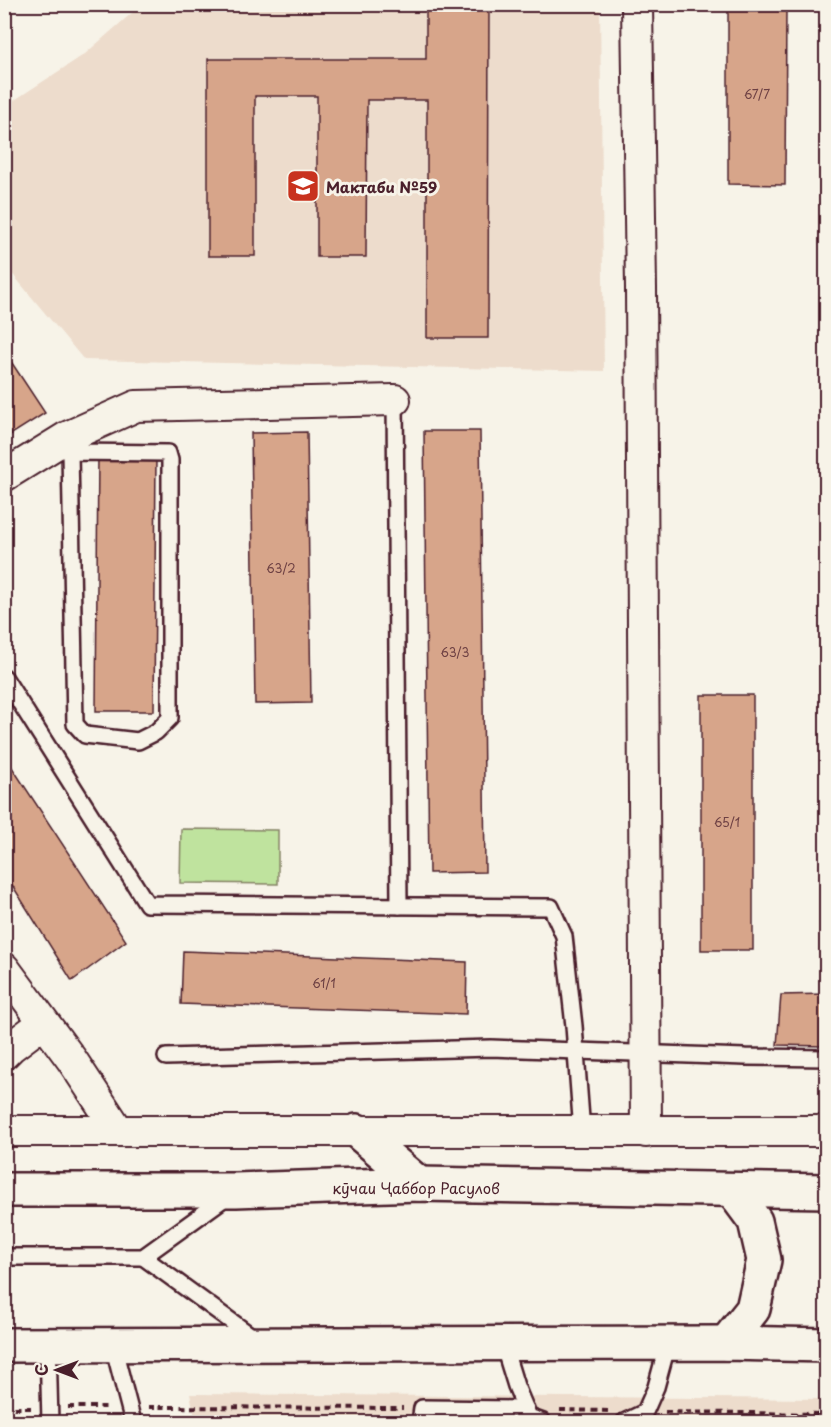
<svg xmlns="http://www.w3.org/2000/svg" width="831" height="1427" font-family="'Playpen Sans',sans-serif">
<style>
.built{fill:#eddccc}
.green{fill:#bfe39e;stroke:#848164;stroke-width:1.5}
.building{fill:#d7a58a;stroke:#4a1f2b;stroke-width:1.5}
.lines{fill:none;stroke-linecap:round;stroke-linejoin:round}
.service-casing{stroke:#4a1f2b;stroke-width:20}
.minor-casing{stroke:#4a1f2b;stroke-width:34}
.primary-casing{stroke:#4a1f2b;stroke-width:38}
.path{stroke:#4a1f2b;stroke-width:4;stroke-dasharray:6 4.5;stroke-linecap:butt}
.service{stroke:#f7f3e8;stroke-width:15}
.minor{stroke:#f7f3e8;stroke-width:30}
.primary{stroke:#f7f3e8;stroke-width:33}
.labels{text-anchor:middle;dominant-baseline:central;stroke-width:6;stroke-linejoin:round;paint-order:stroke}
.number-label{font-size:12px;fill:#6d4043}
.poi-label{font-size:15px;font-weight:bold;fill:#4a1f2b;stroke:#f7f3e8;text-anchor:start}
.street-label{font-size:15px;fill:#4a1f2b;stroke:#f7f3e8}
</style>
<rect width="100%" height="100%" fill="#f7f3e8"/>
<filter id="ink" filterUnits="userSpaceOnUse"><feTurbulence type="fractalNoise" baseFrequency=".0167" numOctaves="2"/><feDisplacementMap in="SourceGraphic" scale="12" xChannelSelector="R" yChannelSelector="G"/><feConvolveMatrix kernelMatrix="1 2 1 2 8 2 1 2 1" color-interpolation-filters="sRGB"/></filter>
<g filter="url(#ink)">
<g class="built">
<polygon points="141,5 600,5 604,371 84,360 5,265 4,107 85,54"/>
<polygon points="190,1394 826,1399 826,1422 196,1422"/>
</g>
<polygon class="green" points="181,829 278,830 278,884 180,883"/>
<g class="building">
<polygon points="426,4 489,4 488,338 427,338 427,100 367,100 366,257 317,257 317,96 255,96 255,256 208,256 208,59 426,59"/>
<polygon points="728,4 786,4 785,185 728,184"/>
<polygon points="4,351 45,413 4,439"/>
<polygon points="424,431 480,431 485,872 429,873"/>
<polygon points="307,432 311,703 255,704 251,433"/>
<polygon points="98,454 156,454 154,711 96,711"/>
<rect x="701" y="695" width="52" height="255"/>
<polygon points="4,755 126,941 72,981 4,872"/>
<polygon points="183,951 467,962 466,1014 181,1004"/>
<polygon points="826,994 826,1046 777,1045 781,995"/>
</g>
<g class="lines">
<g class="service-casing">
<g id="service">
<polyline points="395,400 399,906"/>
<polyline points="67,437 70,452 75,724 85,735 138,741 156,732 170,718 170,460 168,453 70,452"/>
<polyline points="4,677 147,904 551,907 564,936 574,1026 582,1132"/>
<polyline points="166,1057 491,1048 745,1057 826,1058"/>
<polyline points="4,1257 143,1257 229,1195"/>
<polyline points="143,1257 257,1340"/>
<polyline points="503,1344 516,1386 529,1417 543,1422"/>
<polyline points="48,1345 50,1422"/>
<polyline points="113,1345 133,1422"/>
<polyline points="420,1422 422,1408 526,1409"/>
<polyline points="624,1422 645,1412 656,1387 668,1343"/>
</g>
</g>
<g class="minor-casing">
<g id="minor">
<polyline points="637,4 641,288 646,1132"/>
<polyline points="4,476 67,437 136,406 395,400"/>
<polyline points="4,968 72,1060 118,1130"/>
<polyline points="4,1054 11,1047 43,1023"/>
<polyline points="4,1131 826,1131"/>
</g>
</g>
<g class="primary-casing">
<g id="primary">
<polyline points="357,1131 419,1184"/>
<polyline points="4,1190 236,1190 419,1184 826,1191"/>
<polyline points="726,1343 753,1309 764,1260 755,1221 732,1190"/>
<polyline points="4,1345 726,1343 826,1345"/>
</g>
</g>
<g class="path">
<polyline points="68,1407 109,1407"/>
<polyline points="149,1407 403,1408"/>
<polyline points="4,1408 31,1408"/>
<polyline points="560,1410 609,1411"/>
<polyline points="665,1412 826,1414"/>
</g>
<use href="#service" class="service"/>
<use href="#minor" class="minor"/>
<use href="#primary" class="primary"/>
</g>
</g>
<defs>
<g id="school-square" transform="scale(1.725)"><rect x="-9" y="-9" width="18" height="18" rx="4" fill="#c8321e" stroke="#f7f3e8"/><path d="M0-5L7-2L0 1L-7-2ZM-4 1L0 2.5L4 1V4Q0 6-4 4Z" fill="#fff"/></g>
</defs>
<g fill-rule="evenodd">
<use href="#school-square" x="303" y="186"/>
</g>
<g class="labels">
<g class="number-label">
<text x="757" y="94">67/7</text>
<text x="281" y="568">63/2</text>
<text x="455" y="652">63/3</text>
<text x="727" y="822">65/1</text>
<text x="324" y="983">61/1</text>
</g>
<g class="poi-label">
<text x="326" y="186">Мактаби №59</text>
</g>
<g class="street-label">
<text x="416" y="1187">кӯчаи Ҷаббор Расулов</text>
</g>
</g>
<rect width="831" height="1427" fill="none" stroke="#f7f3e8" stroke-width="24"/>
<rect x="12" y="12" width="807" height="1403" fill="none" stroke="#4a1f2b" stroke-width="2" filter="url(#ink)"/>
<g transform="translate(57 1370) rotate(270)" stroke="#f7f3e8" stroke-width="4.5" paint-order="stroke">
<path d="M0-4.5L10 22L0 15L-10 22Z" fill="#4a1f2b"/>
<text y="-9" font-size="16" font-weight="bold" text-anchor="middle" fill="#4a1f2b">С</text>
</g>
</svg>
